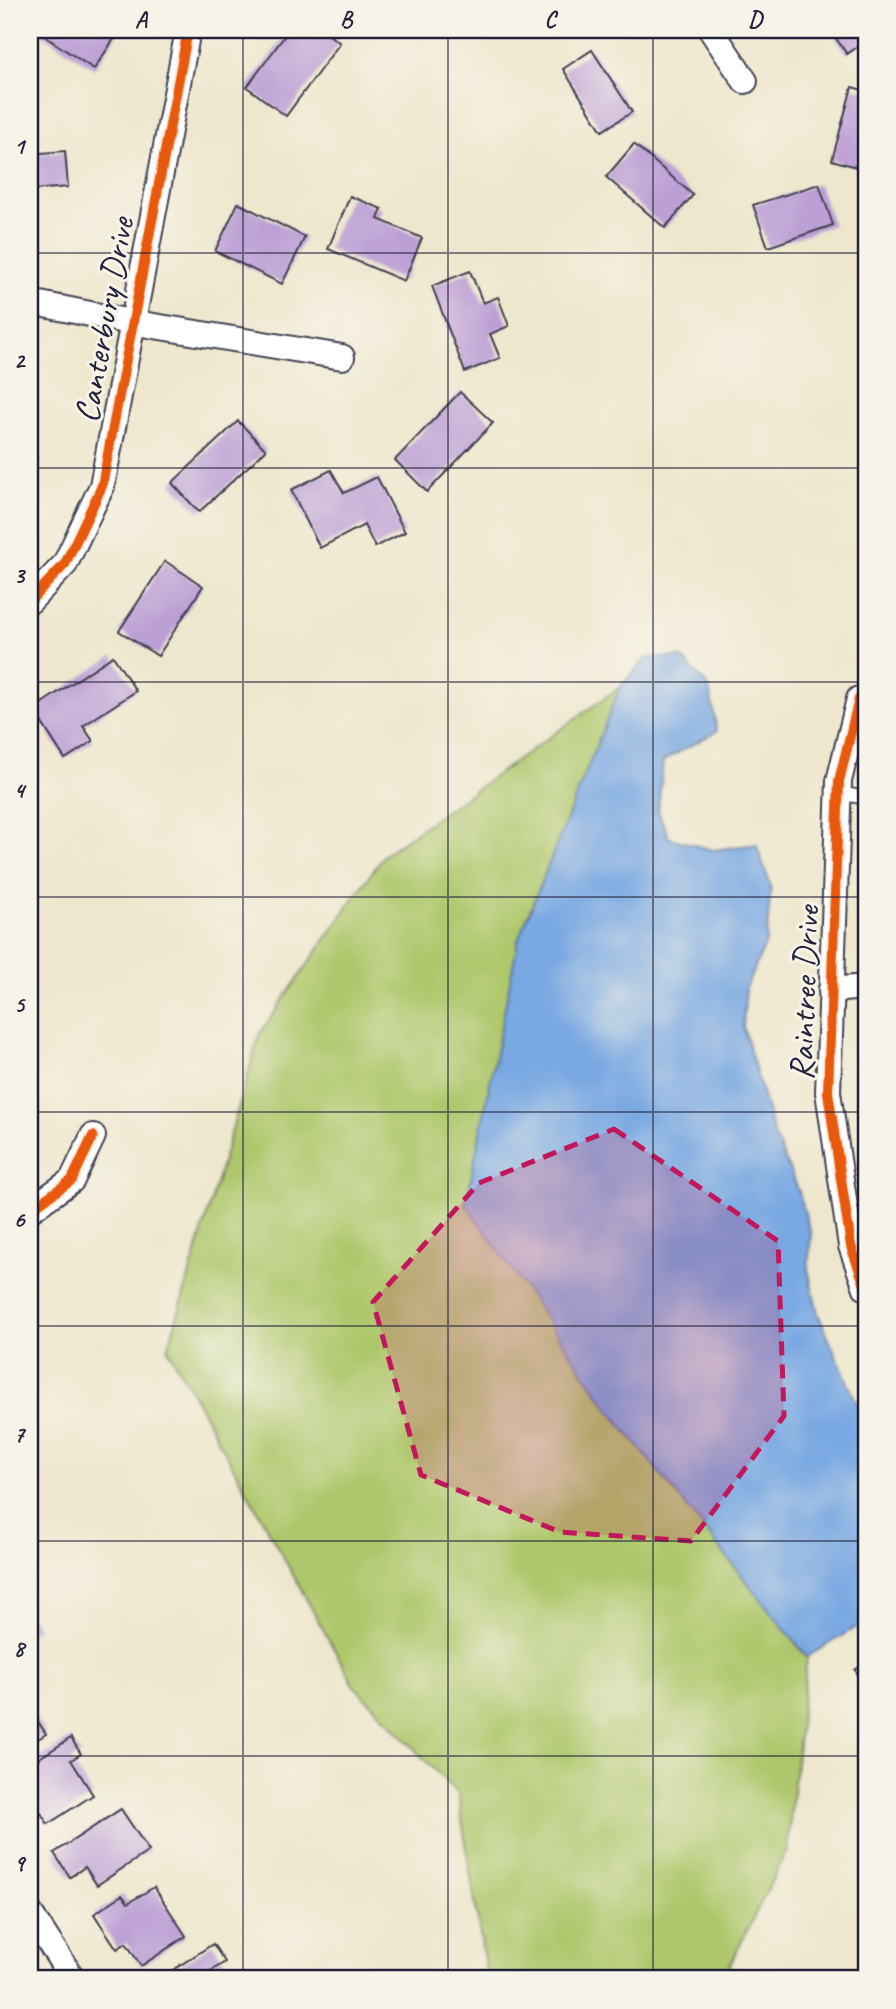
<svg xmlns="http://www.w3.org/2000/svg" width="896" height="2009" font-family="Caveat,sans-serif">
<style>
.green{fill:#afc76c;stroke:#687454;stroke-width:2}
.water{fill:#79a8e2;stroke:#4e658e;stroke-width:2}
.building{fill:#bc9fd5}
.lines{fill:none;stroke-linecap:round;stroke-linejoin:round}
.service-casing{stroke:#414051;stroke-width:16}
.minor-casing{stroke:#414051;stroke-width:28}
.service{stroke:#fff;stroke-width:12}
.minor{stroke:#fff;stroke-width:24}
.cycleway-casing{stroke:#f7f3e8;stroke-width:15}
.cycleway{stroke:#e8590c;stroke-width:10}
.marked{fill:#c2185b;fill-opacity:0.2;stroke:#c2185b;stroke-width:5;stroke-dasharray:14 9;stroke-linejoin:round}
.grid{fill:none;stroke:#22223b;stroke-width:2;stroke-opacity:0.55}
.labels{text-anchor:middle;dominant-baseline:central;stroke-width:6;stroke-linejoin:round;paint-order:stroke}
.street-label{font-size:35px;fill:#22223b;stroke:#f7f3e8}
.neatline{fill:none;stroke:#22223b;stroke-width:2.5}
.grid-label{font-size:23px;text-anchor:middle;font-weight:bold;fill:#22223b}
</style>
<rect width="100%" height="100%" fill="#f7f3e8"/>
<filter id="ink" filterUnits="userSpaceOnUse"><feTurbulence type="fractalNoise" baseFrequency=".0143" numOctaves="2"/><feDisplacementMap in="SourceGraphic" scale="14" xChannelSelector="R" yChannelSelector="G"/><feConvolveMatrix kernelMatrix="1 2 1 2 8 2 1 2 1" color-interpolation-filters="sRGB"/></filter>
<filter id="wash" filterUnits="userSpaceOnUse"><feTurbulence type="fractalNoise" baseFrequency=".00686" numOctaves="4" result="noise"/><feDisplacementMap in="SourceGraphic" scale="28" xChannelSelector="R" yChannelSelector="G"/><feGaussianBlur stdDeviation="1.57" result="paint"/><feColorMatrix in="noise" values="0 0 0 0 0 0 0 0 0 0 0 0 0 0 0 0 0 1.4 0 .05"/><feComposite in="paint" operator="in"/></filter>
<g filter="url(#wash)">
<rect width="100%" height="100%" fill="#eee7cd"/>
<polygon class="green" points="620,687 518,941 614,1416 807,1657 787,1850 723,1979 487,1979 458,1794 355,1687 168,1349 260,1033 384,855"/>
<polygon class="water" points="681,657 709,687 717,731 663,761 658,811 669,838 713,850 756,844 771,887 766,943 746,987 743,1026 775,1138 798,1189 811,1234 808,1269 818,1314 866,1424 866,1621 807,1657 614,1416 466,1204 518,941 620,687 646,658"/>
<g id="blocks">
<g class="building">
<polygon points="35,30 120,30 94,69"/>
<polygon points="289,30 322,30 340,43 286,116 247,87"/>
<polygon points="830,30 866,30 866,41 847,54"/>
<polygon points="592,50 632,112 602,131 563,69"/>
<polygon points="852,87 866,91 866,170 832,160"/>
<polygon points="634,144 693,195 665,228 606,177"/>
<polygon points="65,151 68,187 32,190 34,210 30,210 30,154"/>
<polygon points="819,184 833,225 768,247 753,205"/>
<polygon points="350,196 382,209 378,219 422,238 404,281 328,249"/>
<polygon points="238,203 305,237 282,284 215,251"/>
<polygon points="470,271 483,303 498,297 509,326 490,334 500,358 465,372 432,286"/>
<polygon points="460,392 493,423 427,492 395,460"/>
<polygon points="238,421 266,450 199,512 172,483"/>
<polygon points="30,437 37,457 30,460"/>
<polygon points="331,470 344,493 377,477 405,532 375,547 364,525 320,548 291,490"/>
<polygon points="165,561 203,586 158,656 119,631"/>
<polygon points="113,656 136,691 83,726 93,741 65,759 33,709"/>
<polygon points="30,1614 38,1628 30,1633"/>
<polygon points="866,1662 866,1687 855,1670"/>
<polygon points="30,1709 46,1734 30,1744"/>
<polygon points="71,1738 81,1754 71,1760 93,1795 48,1824 33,1801 30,1804 30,1764"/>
<polygon points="121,1809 149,1851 97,1885 85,1867 70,1877 54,1853"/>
<polygon points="154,1887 186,1936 141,1966 126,1943 117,1949 94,1914 122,1895 128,1903"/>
<polygon points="213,1944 225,1962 205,1975 208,1979 159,1979"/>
</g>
</g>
</g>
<g filter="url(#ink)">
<use href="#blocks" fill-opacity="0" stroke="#414051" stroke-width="2"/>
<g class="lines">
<g class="service-casing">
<polyline id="service" points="839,793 866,798"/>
</g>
<g class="minor-casing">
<g id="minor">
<polyline points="711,30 745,81"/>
<polyline points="30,302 130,322 342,357"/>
<polyline points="30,601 65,564 102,486 188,30"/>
<polyline points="859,699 839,781 828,1092 851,1246 866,1288"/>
<polyline points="831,990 866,987"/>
<polyline points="30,1210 72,1180 93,1136"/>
<polyline points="30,1913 73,1979"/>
</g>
</g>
<use href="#service" class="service"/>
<use href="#minor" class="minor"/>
<g class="cycleway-casing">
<g id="cycleway">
<polyline points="30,601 65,564 102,486 188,30"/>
<polyline points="859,699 839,781 828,1092 851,1246 866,1288"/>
<polyline points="30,1210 72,1180 93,1136"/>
</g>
</g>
<use href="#cycleway" class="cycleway"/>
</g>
</g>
<path class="marked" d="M614 1129 778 1241 784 1416 691 1541 560 1532 421 1475 373 1302 479 1183Z"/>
<path class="grid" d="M243 30V1979M448 30V1979M653 30V1979M30 253H866M30 468H866M30 682H866M30 897H866M30 1112H866M30 1326H866M30 1541H866M30 1756H866"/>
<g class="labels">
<g class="street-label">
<text transform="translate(104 320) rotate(-80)">Canterbury Drive</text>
<text transform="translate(804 993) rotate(-88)">Raintree Drive</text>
</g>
</g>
<rect width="896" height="2009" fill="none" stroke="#f7f3e8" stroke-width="77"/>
<rect x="38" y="38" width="820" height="1932" class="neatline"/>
<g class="grid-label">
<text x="141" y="27">A</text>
<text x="346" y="27">B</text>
<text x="550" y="27">C</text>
<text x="755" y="27">D</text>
<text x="19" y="154">1</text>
<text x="19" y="368">2</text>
<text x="19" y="583">3</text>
<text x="19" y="798">4</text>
<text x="19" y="1012">5</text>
<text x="19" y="1227">6</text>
<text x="19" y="1442">7</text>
<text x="19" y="1656">8</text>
<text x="19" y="1871">9</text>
</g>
</svg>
